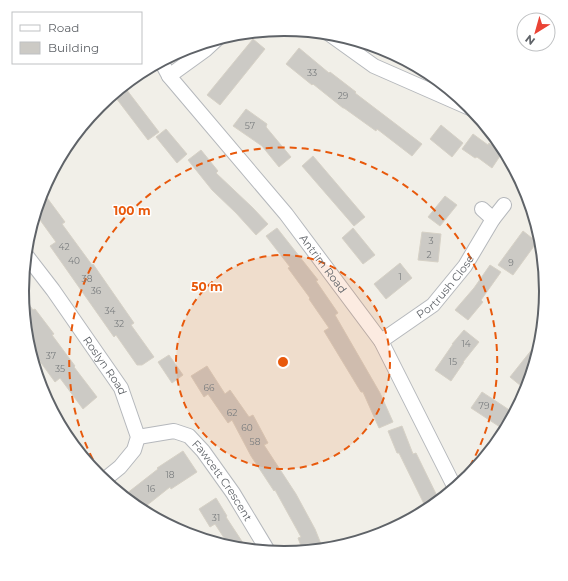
<svg xmlns="http://www.w3.org/2000/svg" width="568" height="581" font-family="Montserrat,sans-serif">
<style>
.building{fill:#cccac5;stroke:#d6d1c6}
.lines{fill:none;stroke-linecap:round;stroke-linejoin:round}
.minor-casing{stroke:#b5b8bc;stroke-width:16}
.minor{stroke:#fff;stroke-width:14}
.ring{fill:none;stroke:#e8590c;stroke-width:2;stroke-dasharray:7 5}
.labels{text-anchor:middle;dominant-baseline:central;stroke-width:3;stroke-linejoin:round;paint-order:stroke}
.number-label{font-size:9px;fill:#7a7d7f}
.street-label{font-size:11px;fill:#5f6368;stroke:#fff}
.rim{fill:none;stroke:#5f6368;stroke-width:2}
.centre{fill:#e8590c;stroke:#fff;stroke-width:2}
.ring-label{font-size:12px;text-anchor:middle;font-weight:bold;fill:#e8590c;stroke:#fff;stroke-width:3;stroke-linejoin:round;paint-order:stroke}
</style>
<rect width="100%" height="100%" fill="#f1efe8"/>
<g class="building">
<polygon points="253,39 265,49 220,105 207,95"/>
<polygon points="299,48 329,73 330,72 356,92 355,93 422,144 412,156 377,129 376,131 344,108 343,108 313,84 312,85 286,64"/>
<polygon points="123,85 159,132 148,140 113,94"/>
<polygon points="246,109 267,124 266,127 291,157 279,167 262,146 233,126"/>
<polygon points="441,125 463,143 452,157 430,139"/>
<polygon points="166,129 187,154 177,163 156,137"/>
<polygon points="473,134 488,145 489,143 502,153 492,168 477,157 475,158 462,149"/>
<polygon points="201,150 218,171 216,173 253,208 268,224 256,235 236,213 212,190 188,160"/>
<polygon points="313,156 365,217 354,226 302,166"/>
<polygon points="42,191 65,222 62,224 92,265 93,264 134,323 131,325 154,357 142,365 137,365 116,335 114,337 69,273 50,246 56,242 35,213"/>
<polygon points="445,196 457,205 440,226 428,217"/>
<polygon points="277,228 318,280 316,281 338,313 335,315 380,393 393,422 379,428 363,392 361,392 324,331 329,328 309,299 310,298 288,268 290,267 266,236"/>
<polygon points="353,228 375,255 363,264 342,238"/>
<polygon points="523,231 537,242 513,275 498,265"/>
<polygon points="422,232 441,234 438,262 418,260"/>
<polygon points="400,263 412,278 386,299 374,284"/>
<polygon points="490,265 501,272 481,300 483,302 468,320 455,310 474,288"/>
<polygon points="23,296 33,310 35,309 54,334 52,335 75,366 74,367 97,397 83,409 60,378 55,382 28,345 27,341"/>
<polygon points="464,330 479,342 463,362 464,362 451,381 435,370 453,344 452,344"/>
<polygon points="541,338 541,342 526,390 510,377"/>
<polygon points="169,355 183,375 172,383 158,362"/>
<polygon points="207,366 225,394 230,390 249,417 253,415 268,443 264,445 296,494 315,529 323,549 303,551 298,538 301,537 275,490 274,491 251,456 232,420 228,423 208,394 204,397 191,376"/>
<polygon points="482,392 514,413 503,429 471,408"/>
<polygon points="402,426 413,454 416,453 439,500 427,510 399,453 397,453 388,431"/>
<polygon points="183,451 197,472 171,489 170,487 141,510 135,505 126,494 158,469 157,468"/>
<polygon points="216,498 227,516 226,517 247,549 230,547 215,524 210,527 199,509"/>
</g>
<g class="lines">
<g class="minor-casing">
<g id="minor">
<polyline points="328,33 374,66 472,109"/>
<path id="s1" d="M161 61 169 76 286 214 381 341 455 488"/>
<polyline points="169,76 205,50 218,38"/>
<polyline points="493,219 504,205"/>
<path id="s2" d="M26 255 53 290 121 388 138 437 134 450 120 467 104 480"/>
<path id="s3" d="M381 341 433 305 465 266 493 219 482 209"/>
<path id="s4" d="M138 437 174 431 189 436 203 451 233 493 268 551"/>
</g>
</g>
<use href="#minor" class="minor"/>
</g>
<circle cx="283" cy="362" r="107" fill="#e8590c" fill-opacity=".12"/>
<g class="ring">
<circle cx="283" cy="362" r="107"/>
<path d="M105 480A214 214 0 1 1 458 485"/>
</g>
<g class="labels">
<g class="number-label">
<text x="312" y="72">33</text>
<text x="343" y="95">29</text>
<text x="250" y="125">57</text>
<text x="431" y="240">3</text>
<text x="64" y="246">42</text>
<text x="429" y="254">2</text>
<text x="74" y="260">40</text>
<text x="511" y="262">9</text>
<text x="400" y="276">1</text>
<text x="87" y="278">38</text>
<text x="96" y="290">36</text>
<text x="110" y="310">34</text>
<text x="119" y="323">32</text>
<text x="466" y="343">14</text>
<text x="51" y="355">37</text>
<text x="453" y="361">15</text>
<text x="60" y="368">35</text>
<text x="209" y="387">66</text>
<text x="484" y="405">79</text>
<text x="232" y="412">62</text>
<text x="247" y="427">60</text>
<text x="255" y="441">58</text>
<text x="170" y="474">18</text>
<text x="151" y="488">16</text>
<text x="216" y="517">31</text>
</g>
<g class="street-label">
<text stroke="none"><textPath href="#s1" startOffset="260">Antrim Road</textPath></text>
<text stroke="none"><textPath href="#s3" startOffset="85">Portrush Close</textPath></text>
<text stroke="none"><textPath href="#s2" startOffset="136">Roslyn Road</textPath></text>
<text stroke="none"><textPath href="#s4" startOffset="108">Fawcett Crescent</textPath></text>
</g>
</g>
<path d="M0 0H568V581H0ZM29 291a255 255 0 1 1 510 0a255 255 0 1 1-510 0Z" fill="#fff" fill-rule="evenodd"/>
<path class="rim" d="M29 291a255 255 0 1 1 510 0a255 255 0 1 1-510 0Z"/>
<circle cx="283" cy="362" r="6" class="centre"/>
<g class="ring-label">
<text x="132" y="215">100 m</text>
<text x="207" y="291">50 m</text>
</g>
<rect x="12" y="12" width="130" height="52" fill="#ffffff" stroke="#bfc1c3"/>
<rect x="20" y="25" width="20" height="6" fill="#ffffff" stroke="#bfc1c3"/>
<text x="48" y="32" font-size="12" fill="#5f6368">Road</text>
<rect x="20" y="42" width="20" height="12" fill="#cccac5" stroke="#bfc1c3"/>
<text x="48" y="52" font-size="12" fill="#5f6368">Building</text>
<g transform="translate(536 32) rotate(217)"><circle r="19" fill="#ffffff" stroke="#bfc1c3"/>
<path d="M0-3L7 15L0 10L-7 15Z" fill="#ea4335"/>
<text y="-6" font-size="11" font-weight="bold" text-anchor="middle" fill="#5f6368">N</text>
</g>
</svg>
